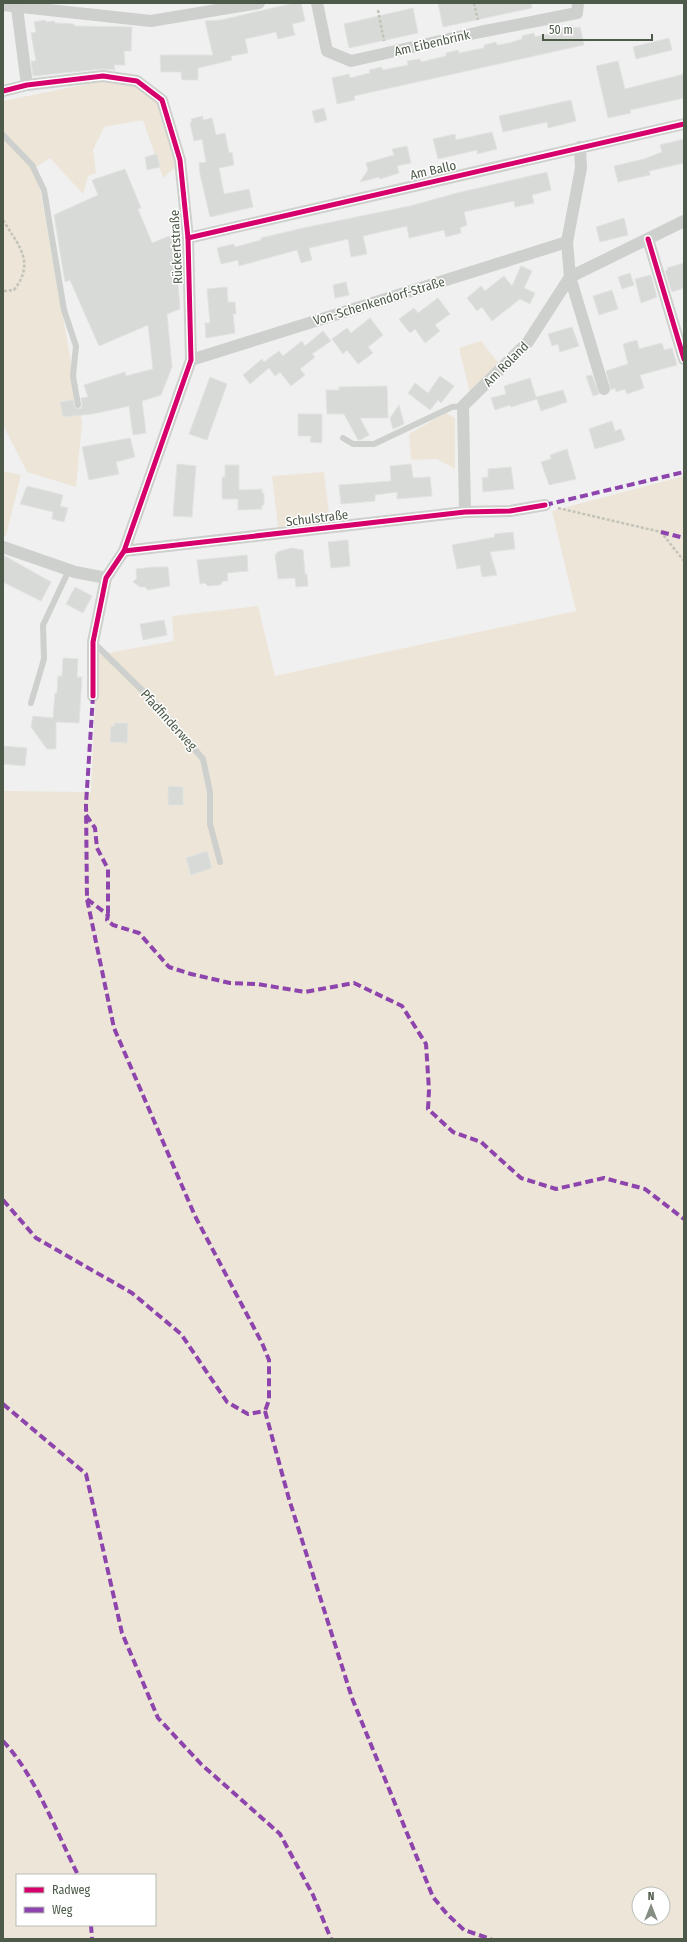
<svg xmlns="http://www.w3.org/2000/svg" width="687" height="1942" font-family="'Fira Sans Condensed',sans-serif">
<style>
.green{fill:#ede5d7;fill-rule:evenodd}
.building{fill:#d8dad7;stroke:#e1e3e1}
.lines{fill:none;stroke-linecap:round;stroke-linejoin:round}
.path{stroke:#c3c3ba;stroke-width:2.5;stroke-dasharray:3 2;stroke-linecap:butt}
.service{stroke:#cdd0cc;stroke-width:6}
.minor{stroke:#cdd0cc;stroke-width:12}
.quiet{stroke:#8e44ad;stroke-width:4;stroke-dasharray:8 4;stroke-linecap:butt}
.cycleway-casing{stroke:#fff;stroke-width:8}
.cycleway{stroke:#d6006c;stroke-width:5}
.labels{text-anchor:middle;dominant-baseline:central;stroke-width:3;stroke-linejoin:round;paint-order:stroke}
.street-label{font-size:13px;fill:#4d5a49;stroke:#fff}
</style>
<rect width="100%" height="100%" fill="#f0f0f0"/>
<g class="green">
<polygon points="102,81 137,84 157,101 176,167 163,178 143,120 104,127 93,150 96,173 88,176 83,194 50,158 36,167 82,423 76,487 27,472 3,425 3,101"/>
<polygon points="481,341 499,364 470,393 459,348"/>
<polygon points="446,413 455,418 455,469 437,459 411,460 409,434"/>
<polygon points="3,471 21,475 6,536 3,535"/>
<polygon points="324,472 330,521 278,527 272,476"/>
<path d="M684 476V1939H3V791L91 792 97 655 174 641 172 616 258 606 275 676 576 611 552 511ZM17 1875H155V1925H17ZM639 1894H663V1918H639Z"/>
</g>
<g class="building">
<polygon points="294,3 301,3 305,21 292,24 295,35 278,39 276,32 245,39 248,53 231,56 232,60 198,68 198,80 182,80 181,72 161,72 160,55 213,55 205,21 221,20"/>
<polygon points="438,3 531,3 532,8 443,27"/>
<polygon points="413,8 418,33 349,48 344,24"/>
<polygon points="45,20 46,22 54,21 55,23 74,24 74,26 132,27 131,51 124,51 125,65 114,65 115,70 102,69 33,76 31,61 36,61 31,33 36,32 34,22"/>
<polygon points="572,25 574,28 580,27 584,45 354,96 355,100 337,104 332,78 349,74 350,78 370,73 369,70 381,67 383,70 408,65 407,61 420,59 421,62 446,56 446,53 458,50 459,53 484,48 484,45 496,42 497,45 509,43 522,39 522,36 534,33 535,37 561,31 560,28"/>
<polygon points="669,38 672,50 636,59 633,47"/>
<polygon points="618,61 625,89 684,74 684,98 630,110 631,113 608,118 596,66"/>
<polygon points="571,100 576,121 548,128 547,122 503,132 499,116"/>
<polygon points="324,108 327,120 315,123 312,111"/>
<polygon points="203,116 203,120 212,118 216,135 225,133 229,153 232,152 234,165 219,168 224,194 249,189 253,207 210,217 200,174 199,163 206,162 202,139 194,141 190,123 192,122 191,119"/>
<polygon points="492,132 497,149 477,154 477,150 438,159 433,139 455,134 456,140"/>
<polygon points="684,139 684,163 649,171 650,175 618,182 614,166 644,159 662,152 660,145"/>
<polygon points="407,146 411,163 397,166 399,173 380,179 379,177 360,182 368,170 366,163 394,155 392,149"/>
<polygon points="157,154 160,167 147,170 145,157"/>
<polygon points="125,169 141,208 138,209 152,243 174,234 180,309 167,314 172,367 161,395 142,401 146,433 133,435 129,406 92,414 63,417 60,402 73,400 75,408 81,409 82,405 81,398 88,397 84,385 125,372 126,376 153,369 148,325 99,346 70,280 65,282 54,215 98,195 92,180"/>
<polygon points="547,172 551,190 532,195 534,203 515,207 514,201 464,212 467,225 460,228 461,233 446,237 444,230 409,238 407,226 363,236 367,254 351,257 348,239 309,248 312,260 301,263 297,250 239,266 238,260 221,264 217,248 234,244 235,247 261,240 261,238 303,228 410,206 457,193"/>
<polygon points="624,218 628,235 600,242 596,227"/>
<polygon points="684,263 684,288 672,292 665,271 668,270 667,268"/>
<polygon points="521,266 532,271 524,288 535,293 530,304 520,299 492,321 482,307 477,311 467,298 481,286 485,291 504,276 512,286"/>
<polygon points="630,273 634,285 622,289 618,277"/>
<polygon points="651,275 657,297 641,303 635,279"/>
<polygon points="346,282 349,295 335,298 333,285"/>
<polygon points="227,287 228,302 235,302 236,314 233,314 235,333 206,338 205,323 210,323 207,289"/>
<polygon points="612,290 618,309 599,315 593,296"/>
<polygon points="438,298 450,314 435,325 440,331 425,343 415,329 410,333 399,319 414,308 418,313"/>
<polygon points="370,318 383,335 368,347 373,353 358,364 347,350 343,354 332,339 347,328 351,333"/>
<polygon points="572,327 579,346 560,352 558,344 552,346 548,334"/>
<polygon points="323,331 331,341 312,354 315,357 300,369 305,375 291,386 280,372 275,376 269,368 250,384 243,375 262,359 264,362 279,351 283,356 302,341 305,346"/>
<polygon points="637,340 639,349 662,343 664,350 672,348 677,365 640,375 644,388 627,394 625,389 616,392 615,388 611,390 606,371 628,364 623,344"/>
<polygon points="592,375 599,394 593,396 586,376"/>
<polygon points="440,376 454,386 441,403 438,400 430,410 408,393 415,383 428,393"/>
<polygon points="210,377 227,384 207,440 189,434"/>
<polygon points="530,378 536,397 563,390 567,402 541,411 537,399 511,407 510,405 495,410 491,398 506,394 504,386"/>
<polygon points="387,386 388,418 360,418 369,435 360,440 358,440 344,414 327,414 326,390 339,390 339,387"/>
<polygon points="399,405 404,424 393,429 390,418"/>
<polygon points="298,414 322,414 322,443 310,442 311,436 298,436"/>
<polygon points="612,421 615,431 621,429 625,440 595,449 589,429"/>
<polygon points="130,438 135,457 116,462 119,474 89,480 82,447"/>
<polygon points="567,449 576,479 549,485 541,462 551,459 550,455"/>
<polygon points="177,464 196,466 192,517 173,516"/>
<polygon points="411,464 413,478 430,477 432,496 397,499 397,492 375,495 375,501 341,504 339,485 391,481 390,466"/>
<polygon points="225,465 239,465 239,490 262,489 262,493 264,493 264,505 262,505 262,509 238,510 238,499 222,499 222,477 225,477"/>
<polygon points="511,467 514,489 483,492 482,478 488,477 488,469"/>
<polygon points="27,486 63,495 60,506 68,508 64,522 52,519 53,512 20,504"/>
<polygon points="513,532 515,549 490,552 497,575 482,577 480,565 457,569 452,545 495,537 494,534"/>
<polygon points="348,540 350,566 331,568 328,542"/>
<polygon points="291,548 303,550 305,574 307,574 308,586 296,587 295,578 278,579 275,554 277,554 277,552"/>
<polygon points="3,555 51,582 41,601 3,582"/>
<polygon points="247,555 248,571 227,573 228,581 223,581 220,585 208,586 205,583 200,584 197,560"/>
<polygon points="154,567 168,567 170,586 148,590 145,587 140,587 133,582 137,578 136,569"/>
<polygon points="75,587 92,596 83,613 66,604"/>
<polygon points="164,620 167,635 143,640 140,624"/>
<polygon points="63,658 78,659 77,677 82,677 79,723 56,722 56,749 47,749 31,727 33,716 53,718 55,693 57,693 58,676 62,676"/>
<polygon points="114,723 128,723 127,743 110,742 111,726 114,726"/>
<polygon points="3,746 27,748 25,766 3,764"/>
<polygon points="168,786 183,787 183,805 168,805"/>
<polygon points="207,851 212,868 191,875 186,858"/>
</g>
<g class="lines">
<g class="path">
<polyline points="474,3 478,20"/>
<polyline points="378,10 384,41"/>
<path d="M3 220C18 245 36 262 14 290L3 291"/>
<polyline points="558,508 661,532 684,561"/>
</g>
<g class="service">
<polyline points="3,135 32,165 44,190 64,310 76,346 73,376 78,405"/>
<polyline points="343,438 353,444 374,444 452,407 463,406"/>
<polyline points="94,643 153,701 203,759 210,792 210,824 220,862"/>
<polyline points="31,703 44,659 43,625 69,570"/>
</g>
<g class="minor">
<polyline points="317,3 327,51 351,61 480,32 577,13 578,3"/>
<polyline points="3,5 151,21 259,3"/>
<polyline points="17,8 27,85"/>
<polyline points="3,91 27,85 103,76 137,81 162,100 180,160 188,238 191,360 124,551 106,578 93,642 93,696"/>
<polyline points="580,147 581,168 567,242 570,277 604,389"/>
<polyline points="188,238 684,124"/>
<polyline points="648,239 684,359"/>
<polyline points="191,360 567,242"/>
<polyline points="465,512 463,406 528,342 570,277 684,221"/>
<polyline points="3,547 75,572 106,578"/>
<polyline points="124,551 465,512 510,511 545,505"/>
</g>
<g class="quiet">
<polyline points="545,505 684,472"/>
<polyline points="661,532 684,538"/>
<polyline points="93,696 86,804 87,899 114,1028 195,1216 262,1343 269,1360 269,1400 265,1411"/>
<polyline points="86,815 95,828 97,848 108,869 108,915"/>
<polyline points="87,899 108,915 107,920 113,925 139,933 169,967 191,974 230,983 257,984 305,992 354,983 402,1006 426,1044 429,1090 428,1109 453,1132 481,1142 521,1178 556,1189 604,1178 645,1189 684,1219"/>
<polyline points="3,1200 36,1238 132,1293 181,1334 227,1402 248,1414 265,1411"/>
<polyline points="3,1404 86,1474 122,1633 158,1718 201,1764 280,1834 313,1895 331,1939"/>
<polyline points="265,1411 289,1499 352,1698 433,1897 447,1914 464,1930 491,1939"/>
<path d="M3 1741C35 1775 57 1833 78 1875"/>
<polyline points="91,1925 92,1939"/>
</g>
<g class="cycleway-casing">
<g id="cycleway">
<polyline points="3,91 27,85 103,76 137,81 162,100 180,160 188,238 191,360 124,551 106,578 93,642 93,696"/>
<polyline points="188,238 684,124"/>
<polyline points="648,239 684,359"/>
<polyline points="124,551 465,512 510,511 545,505"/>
</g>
</g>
<use href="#cycleway" class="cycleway"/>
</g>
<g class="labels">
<g class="street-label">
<text transform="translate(432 43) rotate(-13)">Am Eibenbrink</text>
<text transform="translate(433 170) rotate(-13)">Am Ballo</text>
<text transform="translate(176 247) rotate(-93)">Rückertstraße</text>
<text transform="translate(379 301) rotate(-17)">Von-Schenkendorf-Straße</text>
<text transform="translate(506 364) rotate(-45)">Am Roland</text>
<text transform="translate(317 518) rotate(-7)">Schulstraße</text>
<text transform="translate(169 720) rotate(48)">Pfadfinderweg</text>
</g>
</g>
<rect width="687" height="1942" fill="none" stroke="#4d5a49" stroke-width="8"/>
<rect x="16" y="1874" width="140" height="52" fill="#ffffff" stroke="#b8bdb6"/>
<rect x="24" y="1887" width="20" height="6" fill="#d6006c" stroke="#b8bdb6"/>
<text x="52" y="1894" font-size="12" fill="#4d5a49">Radweg</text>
<rect x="24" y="1907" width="20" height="6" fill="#8e44ad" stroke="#b8bdb6"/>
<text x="52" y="1914" font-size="12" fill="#4d5a49">Weg</text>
<g transform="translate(651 1906)"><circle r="19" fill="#ffffff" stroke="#b8bdb6"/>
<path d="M0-3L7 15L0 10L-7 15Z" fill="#868e83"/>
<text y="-6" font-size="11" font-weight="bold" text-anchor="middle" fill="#4d5a49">N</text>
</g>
<path d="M543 34v6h109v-6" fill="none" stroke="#4d5a49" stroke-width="2"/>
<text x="549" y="34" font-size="12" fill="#4d5a49" stroke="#ffffff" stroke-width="3" paint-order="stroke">50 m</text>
</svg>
